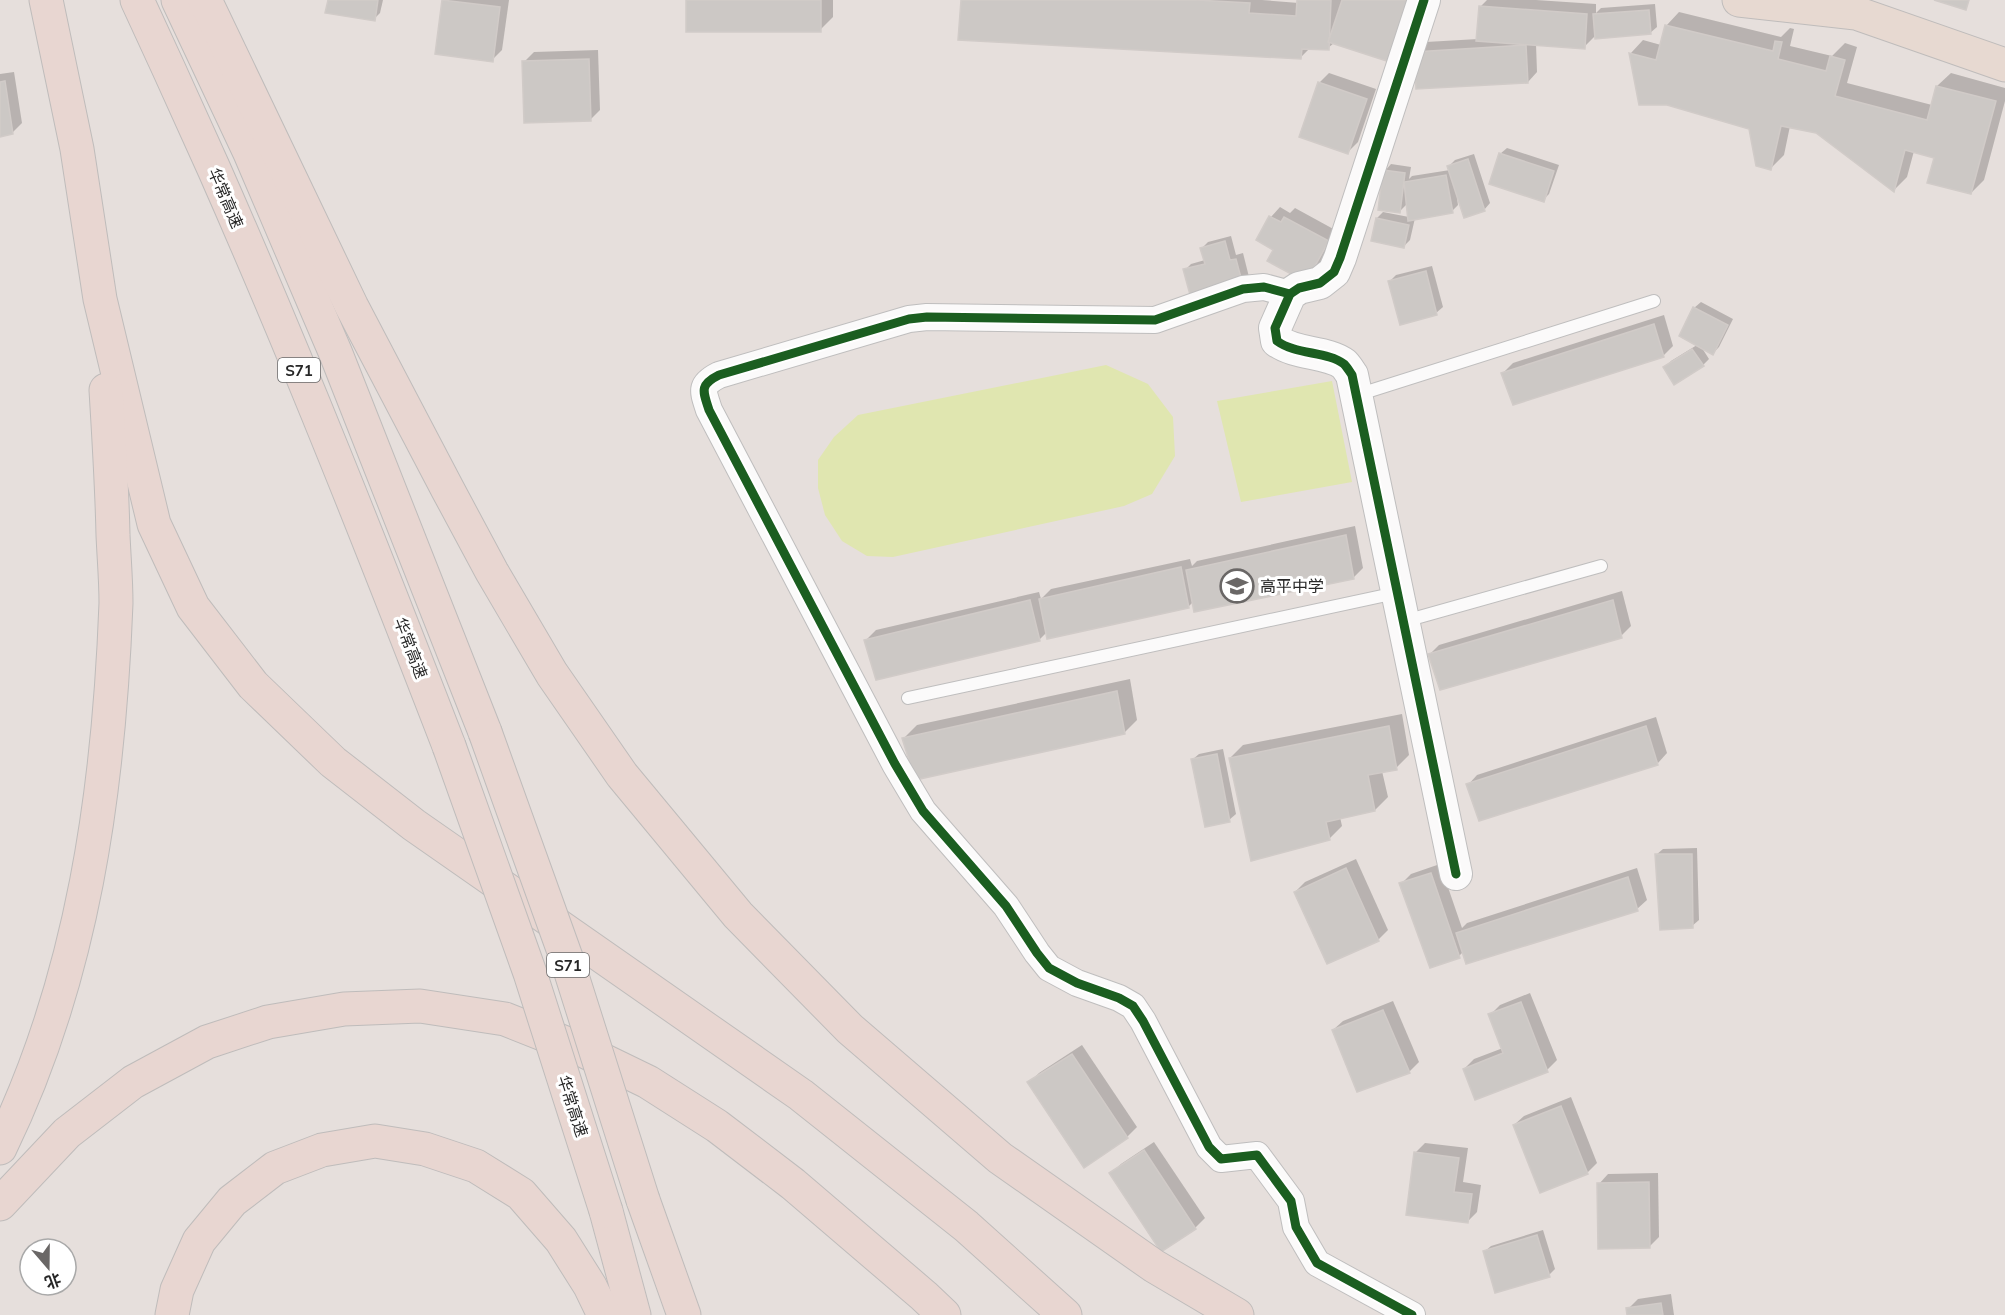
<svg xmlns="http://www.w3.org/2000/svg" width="2005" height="1315" font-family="Mulish,'Noto Sans SC',sans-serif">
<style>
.pitch{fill:#e0e6b0}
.shadow{fill:#0003}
.building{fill:#ccc8c5;stroke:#d1cbc8;stroke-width:1.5}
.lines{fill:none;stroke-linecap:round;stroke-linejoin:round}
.service-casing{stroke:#bfbebe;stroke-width:14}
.minor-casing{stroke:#bfbebe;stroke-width:28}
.tertiary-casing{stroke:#bfbebe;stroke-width:34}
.trunk-casing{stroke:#bfbcbb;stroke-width:35}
.motorway-casing{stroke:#bfbcbb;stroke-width:35}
.service{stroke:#fbfafa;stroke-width:12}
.minor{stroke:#fbfafa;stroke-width:26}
.tertiary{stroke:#fbfafa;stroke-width:32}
.trunk{stroke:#e7d9d1;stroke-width:33}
.motorway{stroke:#e8d6d1;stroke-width:33}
.motorway-bridge-casing{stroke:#bfbcbb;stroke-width:35;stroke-linecap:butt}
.motorway-bridge{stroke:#e8d6d1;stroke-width:33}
.cycleway-casing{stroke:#fff;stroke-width:13}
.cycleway{stroke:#1b5e20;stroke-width:9}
.labels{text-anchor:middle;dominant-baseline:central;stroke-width:6;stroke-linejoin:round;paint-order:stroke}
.shield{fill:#fff;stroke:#686868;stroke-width:1.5}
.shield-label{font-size:15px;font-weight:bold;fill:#272727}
.street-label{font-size:16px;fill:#272727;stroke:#fff}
.poi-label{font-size:16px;fill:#272727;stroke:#fff;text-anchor:start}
</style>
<rect width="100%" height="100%" fill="#e6dfdc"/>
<g class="pitch">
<polygon points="1106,365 1148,384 1173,417 1175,456 1152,494 1124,506 893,557 867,556 842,541 825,515 818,488 818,460 834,437 858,415"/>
<polygon points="1332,381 1352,482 1241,502 1217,401"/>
</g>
<g class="shadow">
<polygon points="329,0 383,0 380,13 374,19"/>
<polygon points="443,0 509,0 502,50 492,60"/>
<polygon points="688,0 833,0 833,17 820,30"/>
<polygon points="962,0 1262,0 1299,3 1299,0 1422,0 1334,43 1328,48 1310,48 1301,57"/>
<polygon points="1487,0 1536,0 1596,4 1596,13 1601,8 1655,4 1657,27 1650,33 1596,35 1584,47 1536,44 1537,72 1528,82 1416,52 1426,42 1478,39 1480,7"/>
<polygon points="1679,12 1781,37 1790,28 1794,29 1790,46 1832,56 1845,43 1857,47 1847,83 1932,105 1937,86 1951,73 2005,88 2005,101 1984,180 1971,193 1936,157 1914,151 1907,177 1894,190 1816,132 1790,126 1784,155 1771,168 1750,128 1667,103 1640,103 1631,53 1643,40 1661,45 1666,26"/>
<polygon points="598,50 600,110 590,120 524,62 534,52"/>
<polygon points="14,72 22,123 12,133 0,135 0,74"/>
<polygon points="1329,73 1376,89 1358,142 1348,152 1319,83"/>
<polygon points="1507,148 1559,165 1549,194 1543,200 1500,154"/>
<polygon points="1474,154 1490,203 1484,210 1457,198 1458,205 1452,211 1415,218 1410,240 1404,246 1377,218 1383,212 1409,217 1408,203 1400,211 1385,171 1391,164 1411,167 1409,179 1412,176 1450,170 1449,166 1455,160"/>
<polygon points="1280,207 1290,213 1295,208 1337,231 1316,270 1275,250 1271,217"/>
<polygon points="1231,236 1236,255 1243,253 1250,281 1185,270 1191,264 1205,260 1202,248 1208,242"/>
<polygon points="1432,266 1443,307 1436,313 1390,281 1396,275"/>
<polygon points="1701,302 1733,319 1719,347 1712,354 1702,348 1709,359 1703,365 1665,368 1671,361 1697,345 1694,308"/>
<polygon points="1664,315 1673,346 1663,356 1503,373 1513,363"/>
<polygon points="1355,526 1363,568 1353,578 1194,601 1188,607 1047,632 1040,639 866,640 876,630 1039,592 1041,599 1051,589 1190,559 1192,566 1197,561"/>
<polygon points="1622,591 1631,626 1621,636 1429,655 1439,645"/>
<polygon points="1130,679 1137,720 1124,733 904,738 917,725"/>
<polygon points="1402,714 1409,755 1396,768 1382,771 1388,797 1375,810 1340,817 1342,826 1329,839 1230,758 1243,745"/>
<polygon points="1656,717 1667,753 1658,763 1480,819 1468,785 1477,775"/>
<polygon points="1223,749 1236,814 1229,820 1192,760 1199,754"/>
<polygon points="1697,848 1699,920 1692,926 1656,855 1663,849"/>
<polygon points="1356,859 1388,930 1379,939 1328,962 1295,892 1305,882"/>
<polygon points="1440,864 1462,928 1467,923 1637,868 1647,900 1637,909 1463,952 1459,956 1401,884 1411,874"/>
<polygon points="1530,993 1557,1060 1547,1070 1464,1069 1474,1059 1503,1048 1490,1015 1500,1005"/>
<polygon points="1393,1001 1419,1062 1409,1072 1333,1030 1343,1021"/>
<polygon points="1082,1045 1137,1127 1127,1137 1029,1083 1039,1073"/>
<polygon points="1571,1097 1597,1163 1587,1173 1514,1125 1524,1116"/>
<polygon points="1154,1142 1205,1218 1195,1228 1111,1174 1121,1164"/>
<polygon points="1425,1143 1468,1148 1463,1182 1481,1185 1477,1212 1467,1222 1415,1153"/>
<polygon points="1658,1173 1659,1237 1649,1247 1599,1184 1608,1174"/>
<polygon points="1543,1230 1555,1269 1549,1275 1484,1252 1491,1246"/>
<polygon points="1671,1294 1674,1315 1629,1315 1628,1309 1638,1299"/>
</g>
<g class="building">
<polygon points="328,0 378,0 375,21 325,13"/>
<polygon points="442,0 500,7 493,62 435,54"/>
<rect x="686" y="0" width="135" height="32"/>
<polygon points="961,0 1196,0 1250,3 1249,13 1296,16 1297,0 1331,0 1329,50 1302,49 1301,59 958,40"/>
<polygon points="1342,0 1417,0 1396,64 1328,42"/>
<polygon points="1934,0 1969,0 1966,10"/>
<polygon points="1479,6 1587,14 1585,49 1476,41"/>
<polygon points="1649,10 1651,34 1595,39 1593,14"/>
<polygon points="1665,25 1773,51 1775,41 1782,42 1778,59 1826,71 1830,56 1845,60 1835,96 1927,120 1936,86 1996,101 1971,194 1927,183 1934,158 1905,150 1894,192 1816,133 1781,126 1771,170 1756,166 1749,129 1667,105 1639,105 1629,53 1656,60"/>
<polygon points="1526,45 1528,83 1416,89 1414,52"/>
<polygon points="589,59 591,121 524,123 522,61"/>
<polygon points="5,81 13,134 0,137 0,82"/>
<polygon points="1318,82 1367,99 1348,154 1299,137"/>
<polygon points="1499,153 1554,171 1544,202 1489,184"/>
<polygon points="1468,159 1485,211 1464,218 1447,166"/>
<polygon points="1383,170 1405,173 1400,213 1378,210"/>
<polygon points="1446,175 1453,213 1408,221 1404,182"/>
<polygon points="1269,216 1281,222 1284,217 1329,241 1306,282 1267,261 1273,250 1256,240"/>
<polygon points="1376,218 1409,225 1404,248 1371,241"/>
<polygon points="1225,241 1230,260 1236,259 1244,289 1192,302 1183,269 1205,264 1200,248"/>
<polygon points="1426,271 1437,315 1400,325 1388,281"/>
<polygon points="1693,307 1728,325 1713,355 1679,336"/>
<polygon points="1654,324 1664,357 1513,405 1501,373"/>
<polygon points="1692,349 1704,366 1674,385 1663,367"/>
<polygon points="1346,535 1354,579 1194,612 1186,570"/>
<polygon points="1181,567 1189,608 1047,639 1039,599"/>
<polygon points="1030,600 1040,641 876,680 864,640"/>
<polygon points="1613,600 1622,638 1440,690 1428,654"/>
<polygon points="1117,691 1125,734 915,780 902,738"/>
<polygon points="1389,726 1397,770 1368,775 1375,811 1326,822 1330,840 1251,861 1229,758"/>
<polygon points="1646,726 1658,765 1479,821 1466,784"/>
<polygon points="1217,754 1230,822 1205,827 1191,759"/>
<polygon points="1655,854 1692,854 1693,928 1660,930"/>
<polygon points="1346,868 1379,941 1327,964 1294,892"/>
<polygon points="1431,873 1460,958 1430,968 1399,883"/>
<polygon points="1628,877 1638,911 1466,964 1456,933"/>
<polygon points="1521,1002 1548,1072 1475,1100 1463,1069 1503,1053 1488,1014"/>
<polygon points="1383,1010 1410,1073 1357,1092 1332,1030"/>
<polygon points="1072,1054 1128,1138 1084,1168 1027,1082"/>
<polygon points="1561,1106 1588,1174 1540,1193 1513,1125"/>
<polygon points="1144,1150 1196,1229 1161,1252 1109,1173"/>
<polygon points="1414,1152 1459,1158 1454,1192 1472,1194 1468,1223 1406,1215"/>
<polygon points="1649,1182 1650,1248 1598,1249 1597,1183"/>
<polygon points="1537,1235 1550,1277 1495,1293 1483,1251"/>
<polygon points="1661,1303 1663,1315 1627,1315 1626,1308"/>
</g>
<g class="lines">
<g class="service-casing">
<g id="service">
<polyline points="1357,395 1654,301"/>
<polyline points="1405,621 1601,566"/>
<polyline points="908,698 1396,593"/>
</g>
</g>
<g class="minor-casing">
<path id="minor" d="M1290 294 1264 287 1243 289 1155 320 927 317 909 319 719 375C699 385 703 391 709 410L895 764 923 811 1006 906 1037 953 1049 968 1077 983 1119 998 1133 1006 1143 1021 1209 1147 1221 1159 1257 1155 1291 1201 1296 1227 1317 1263 1412 1315"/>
</g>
<g class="tertiary-casing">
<path id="tertiary" d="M1424 0 1340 258 1334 272 1320 283 1299 288 1290 294 1275 328 1277 341C1296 355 1327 351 1344 364 1347 367 1350 372 1352 375L1456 874"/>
</g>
<g class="trunk-casing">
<polyline id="trunk" points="1739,0 1856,13 2005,65"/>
</g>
<g class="motorway-casing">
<g id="motorway">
<polyline points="46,0 77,149 100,299 154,524 193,607 253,685 333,762 414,825 801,1095 966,1226 1065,1315"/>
<path d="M137 0C163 56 189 113 214 169 298 359 374 552 449 746"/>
<polyline points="178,0 250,153 336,354 485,732"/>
<polyline points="205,0 352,307 448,490 492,572 552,674 622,775 738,915 850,1029 1000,1158 1154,1266 1237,1315"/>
<path d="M0 1148C83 978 109 790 116 603 116 580 114 558 113 535 112 487 109 439 106 390"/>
<polyline points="643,1200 684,1315"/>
<polyline points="0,1204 67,1133 133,1082 207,1042 268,1022 344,1009 420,1006 505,1019 578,1048 648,1082 717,1126 793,1184 924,1296 944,1315"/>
<polyline points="606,1211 634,1315"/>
<polyline points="172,1315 177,1290 199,1241 232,1201 275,1168 322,1150 375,1141 425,1149 476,1166 521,1194 561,1240 590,1286 604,1315"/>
</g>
</g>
<use href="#service" class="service"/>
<use href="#minor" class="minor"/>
<use href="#tertiary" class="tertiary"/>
<use href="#trunk" class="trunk"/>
<use href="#motorway" class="motorway"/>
<g class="motorway-bridge-casing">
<g id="motorway-bridge">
<polyline points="485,732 567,960 643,1200"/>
<polyline points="449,746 530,973 606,1211"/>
</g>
</g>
<use href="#motorway-bridge" class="motorway-bridge"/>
<g class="cycleway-casing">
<g id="cycleway">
<path d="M1424 0 1340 258 1334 272 1320 283 1299 288 1290 294 1275 328 1277 341C1296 355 1327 351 1344 364 1347 367 1350 372 1352 375L1456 874"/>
<path d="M1290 294 1264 287 1243 289 1155 320 927 317 909 319 719 375C699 385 703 391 709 410L895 764 923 811 1006 906 1037 953 1049 968 1077 983 1119 998 1133 1006 1143 1021 1209 1147 1221 1159 1257 1155 1291 1201 1296 1227 1317 1263 1412 1315"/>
</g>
</g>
<use href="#cycleway" class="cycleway"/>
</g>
<defs>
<g id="school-ring" transform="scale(1.725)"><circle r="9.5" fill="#fff" stroke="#6a6766" stroke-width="1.5"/><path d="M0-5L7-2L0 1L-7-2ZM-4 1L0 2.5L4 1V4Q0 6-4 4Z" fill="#6a6766"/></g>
</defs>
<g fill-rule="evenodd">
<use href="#school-ring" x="1237" y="586"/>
</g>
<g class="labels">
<g class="shield">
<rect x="278" y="358" width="42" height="24" rx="4.5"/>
<rect x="547" y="953" width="42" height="24" rx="4.5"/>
</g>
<g class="shield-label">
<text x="299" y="370">S71</text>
<text x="568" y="965">S71</text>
</g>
<g class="street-label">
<text transform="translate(226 198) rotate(67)">华常高速</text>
<text transform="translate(411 648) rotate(69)">华常高速</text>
<text transform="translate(573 1106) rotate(72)">华常高速</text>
</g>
<g class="poi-label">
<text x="1260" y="586">高平中学</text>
</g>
</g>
<g transform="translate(48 1267) rotate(160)"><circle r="28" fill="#ffffff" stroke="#a9a9a9" stroke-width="1.5"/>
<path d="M0-4.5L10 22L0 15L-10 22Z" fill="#6a6766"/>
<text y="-9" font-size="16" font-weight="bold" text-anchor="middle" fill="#272727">北</text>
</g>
</svg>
